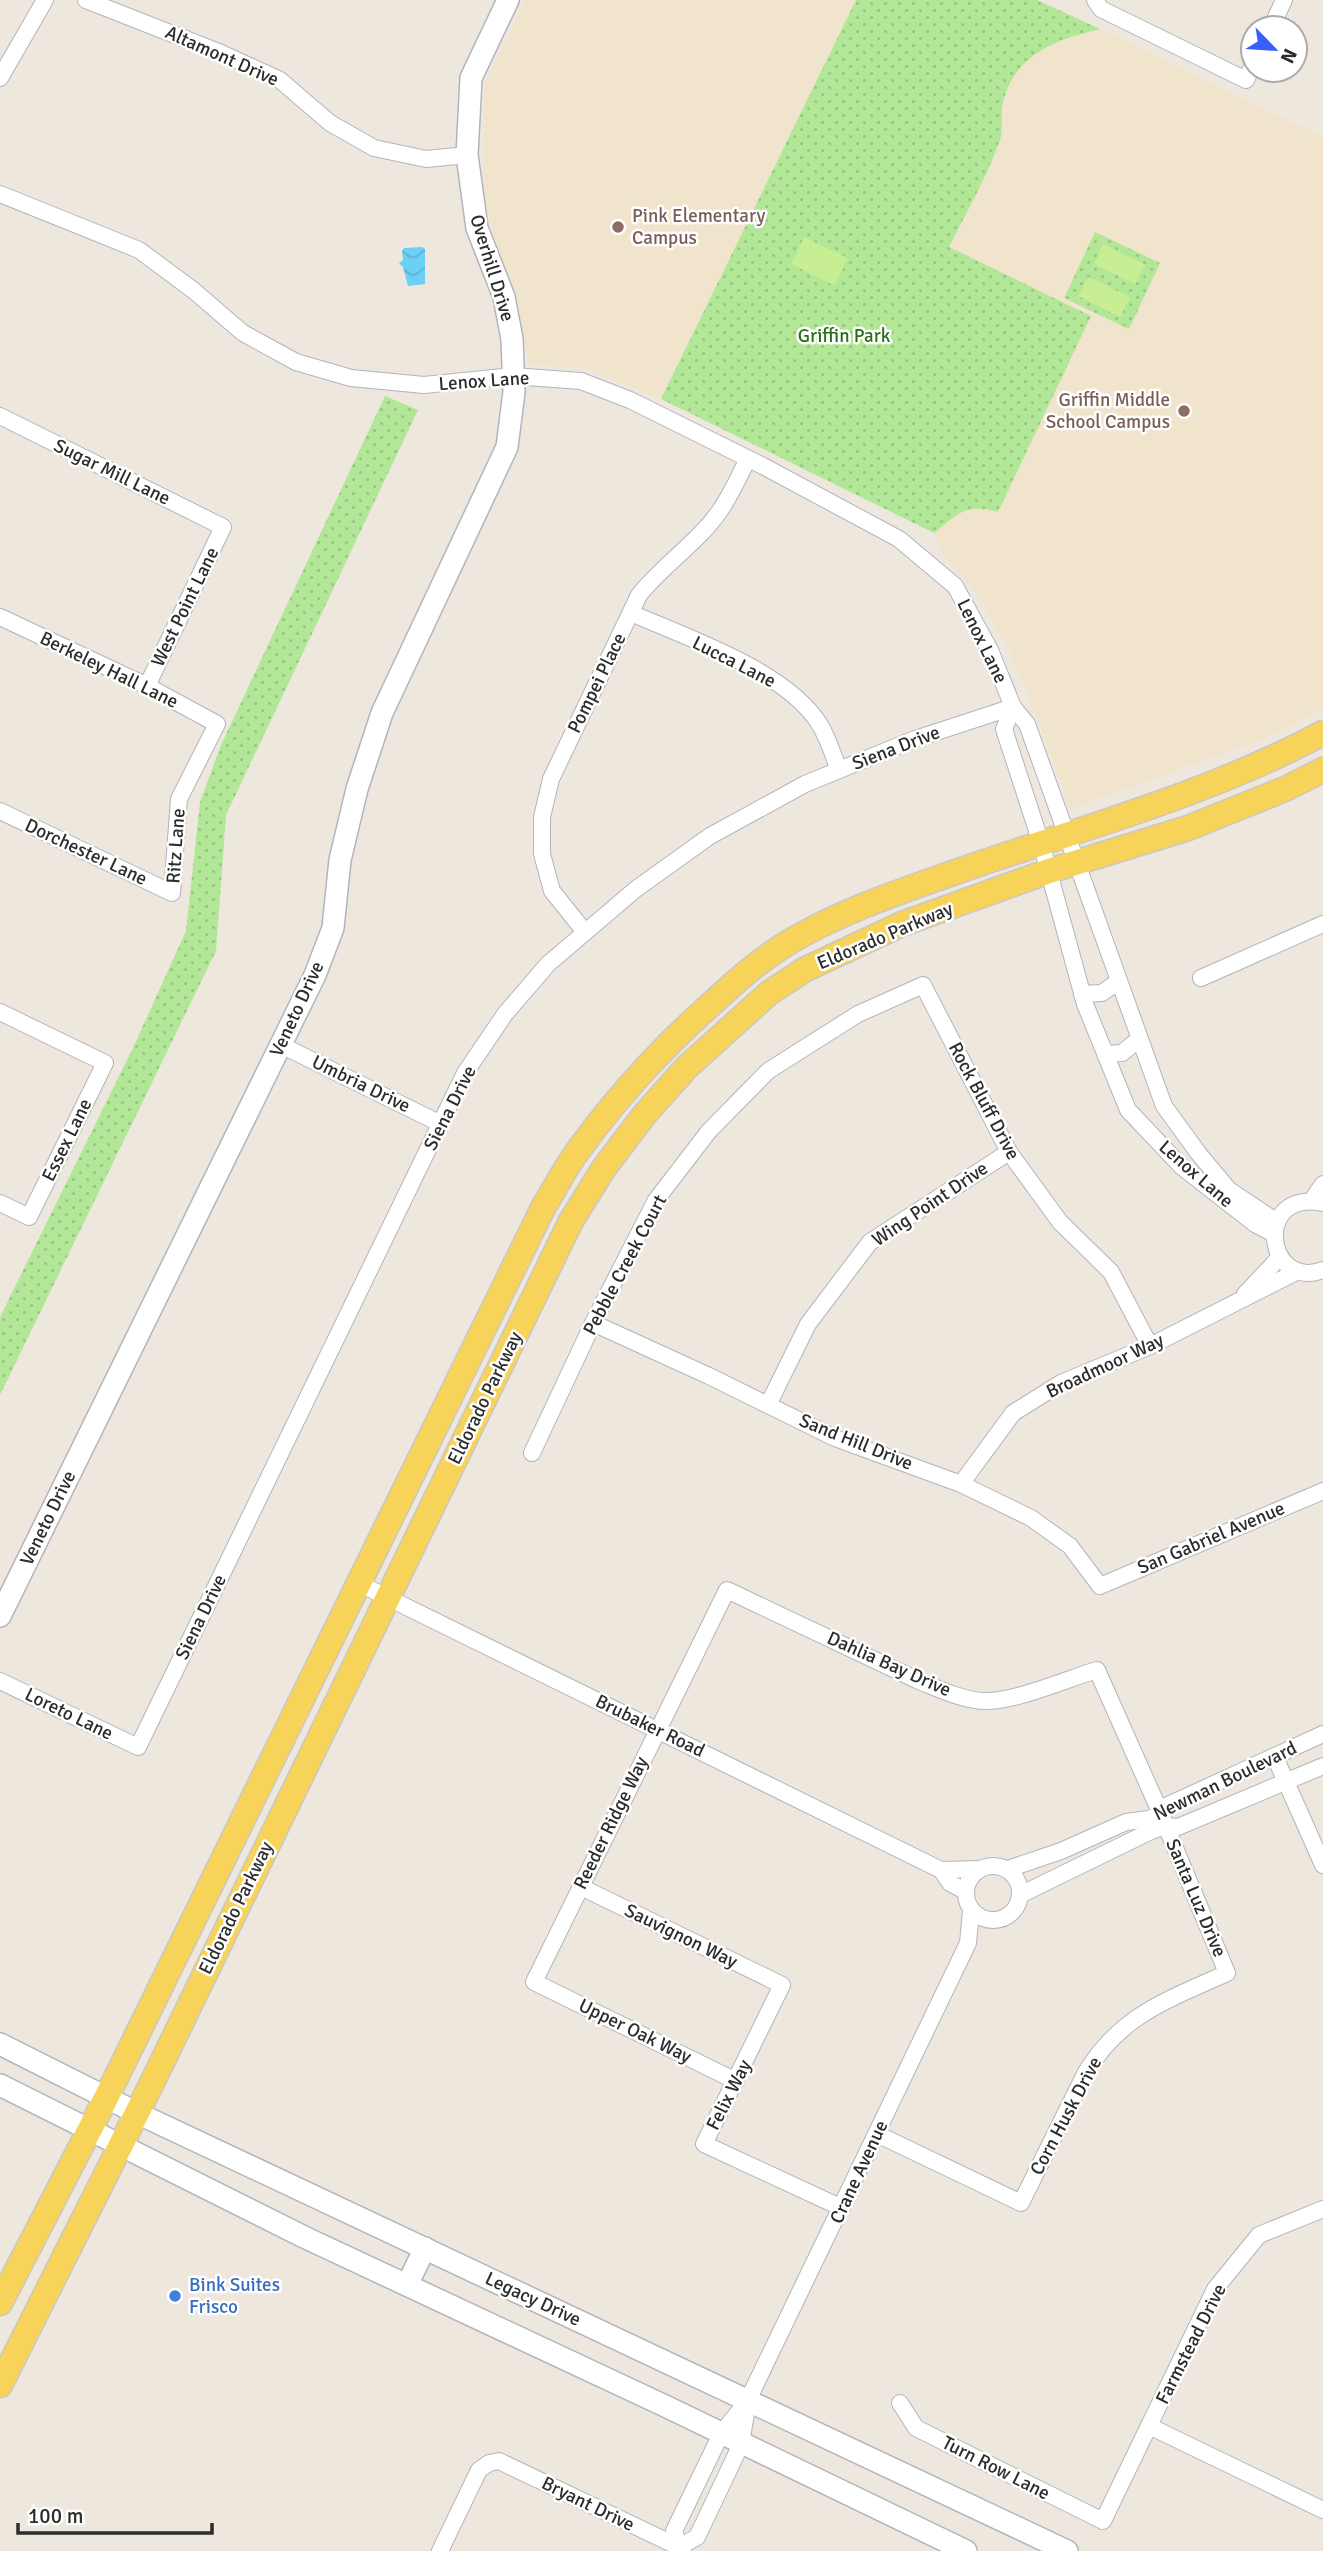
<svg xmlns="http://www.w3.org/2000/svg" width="1323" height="2551" font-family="Signika,sans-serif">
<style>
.education{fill:#f0e4cc}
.park{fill:url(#park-dots)}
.pitch{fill:#c7ee93}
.water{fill:url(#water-waves)}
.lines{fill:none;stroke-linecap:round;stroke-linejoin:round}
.street-casing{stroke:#b1b4c0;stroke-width:18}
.secondary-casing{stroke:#b1b4c0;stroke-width:24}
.primary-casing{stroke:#c8c8c8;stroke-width:27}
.street{stroke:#fff;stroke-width:16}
.secondary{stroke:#fff;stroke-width:21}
.primary{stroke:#f7d359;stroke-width:24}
.education-dot{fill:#8d6e63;stroke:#fff;stroke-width:2.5}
.shop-dot{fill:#3f7fe0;stroke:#fff;stroke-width:2.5}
.labels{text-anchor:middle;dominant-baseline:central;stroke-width:5;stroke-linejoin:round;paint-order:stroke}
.street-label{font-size:19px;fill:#2c2c2c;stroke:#fff}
.education-label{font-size:19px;fill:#785e54;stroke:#fff;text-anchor:start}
.park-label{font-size:19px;fill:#296d17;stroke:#fff}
.shop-label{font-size:19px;fill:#366cbe;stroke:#fff;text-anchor:start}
</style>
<defs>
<pattern id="park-dots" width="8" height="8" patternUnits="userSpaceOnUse" patternTransform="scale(1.75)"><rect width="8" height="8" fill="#b2e797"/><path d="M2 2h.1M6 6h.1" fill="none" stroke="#99c682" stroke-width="1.8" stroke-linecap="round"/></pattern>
<pattern id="water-waves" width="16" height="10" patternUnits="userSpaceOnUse" patternTransform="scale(1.75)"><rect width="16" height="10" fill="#6cd0f4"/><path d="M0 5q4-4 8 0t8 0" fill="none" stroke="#5eb3d1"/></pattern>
</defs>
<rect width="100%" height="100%" fill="#eee7dd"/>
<g class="education">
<polygon points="525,0 856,0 661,399 582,368 529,365 517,297 499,259 484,196 483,145 485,83"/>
<polygon points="1100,29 1323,137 1323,709 1269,737 1070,809 1038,719 1008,647 973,588 946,557 934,533 960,512 980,507 1091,316 948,248 1001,138 1003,107 1013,77 1033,54 1072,36"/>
</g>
<g class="park">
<path d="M856 0H1037L1100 29C1054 40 1011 56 1002 108 1001 119 1003 130 1000 140 987 177 966 213 949 247L1091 316 998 512C965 503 959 513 934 533L661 399Z"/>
<polygon points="1095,232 1160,263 1129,329 1064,298"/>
<polygon points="385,396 418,410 226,815 216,951 0,1395 0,1317 132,1050 186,931 200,802 221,745"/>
</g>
<g class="pitch">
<polygon points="804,237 848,258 835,286 791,264"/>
<polygon points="1103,244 1145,265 1135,284 1094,264"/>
<polygon points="1088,277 1130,297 1120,317 1078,296"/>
</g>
<polygon class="water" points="422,247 425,249 425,284 408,286 403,267 399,263 403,260 402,251 404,248"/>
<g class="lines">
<g class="street-casing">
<g id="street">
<polyline points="86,0 221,53 280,80 330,123 374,148 426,159 467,155"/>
<polyline points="1095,0 1101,9 1246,80 1253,65"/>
<polyline points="1271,28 1284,0"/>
<polyline points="0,78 45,0"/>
<polyline points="0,194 139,250 193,290 243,333 296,362 351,378 424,385 513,376 581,381 630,400 763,466 899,539 955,586 990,650 1013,707 1027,724 1164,1106 1199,1154 1229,1190 1277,1222"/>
<polyline points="0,416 223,527 147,686"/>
<path d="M631 613C688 638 787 671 820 725 828 738 833 755 839 770"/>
<polyline points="0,617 147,686 217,724 179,799 172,893 0,811"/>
<polyline points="1013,707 1004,729 1041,843 1085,1004 1128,1110 1182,1167 1255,1224 1274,1234"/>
<path d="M585 932 552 891 542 854V817L551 779 639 595C663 565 697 543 719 512 731 495 739 476 748 459"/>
<polyline points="1201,978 1323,924"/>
<polyline points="1082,994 1102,993 1119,981"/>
<polyline points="0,1012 105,1063 29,1217 0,1203"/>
<polyline points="281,1045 441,1124"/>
<polyline points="1105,1054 1122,1053 1139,1039"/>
<polyline points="1312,1200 1323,1184"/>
<path d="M1323 1203C1253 1188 1265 1291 1323 1270"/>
<polyline points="1245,1294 1280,1257"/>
<polyline points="593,1323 709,1376 835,1438 961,1484 1031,1518 1070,1546 1100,1586 1323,1491"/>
<polyline points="768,1405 808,1324 870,1242 1009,1152"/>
<polyline points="532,1453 593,1323 656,1200 709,1131 768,1071 858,1014 923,985 1009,1152 1060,1222 1111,1272 1150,1346"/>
<polyline points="961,1484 1013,1413 1061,1383 1150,1346 1298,1271"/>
<polyline points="358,1583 941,1870 979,1869"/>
<polyline points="0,1681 138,1747 465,1073 505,1014 548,964 636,889 710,836 805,784 915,739 1013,707"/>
<polyline points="1275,1757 1323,1865"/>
<circle cx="993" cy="1893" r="27"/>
<polyline points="1008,1869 1061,1851 1126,1822 1149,1819 1161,1814 1166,1806 1323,1734"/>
<polyline points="941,1870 950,1883 965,1891"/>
<polyline points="581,1887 782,1985 704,2144 842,2208"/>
<polyline points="1022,1894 1151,1831 1166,1826 1178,1827 1323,1766"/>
<path d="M736 2081 534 1982 727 1590 919 1681C939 1689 960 1699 982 1701 1012 1703 1067 1679 1097 1670L1161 1814 1227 1973C1168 2000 1122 2014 1086 2072L1021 2203 877 2134"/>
<polyline points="900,2403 916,2428 1103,2521 1215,2289 1259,2235 1323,2209"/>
<polyline points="1149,2426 1323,2510"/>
<polyline points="679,2547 674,2531 721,2434 748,2400 968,1943 971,1911"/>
<polyline points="679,2547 697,2537 735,2457 741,2443 748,2402"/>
<polyline points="440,2551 479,2470 489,2463 499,2461 683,2549"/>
</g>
</g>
<g class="secondary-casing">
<g id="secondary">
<polyline points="0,1616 315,975 333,928 340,860 357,789 382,713 507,447 514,392 512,339 504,297 477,228 467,155 471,78 508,0"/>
<polyline points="0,2044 137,2113 1067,2551"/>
<polyline points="0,2085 304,2237 663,2405 966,2551"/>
<polyline points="407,2285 425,2248"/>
</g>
</g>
<g class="primary-casing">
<g id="primary">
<path d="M0 2303 106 2098 544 1206C556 1187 566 1166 580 1148 618 1096 660 1050 708 1007 733 984 757 962 786 944 842 910 905 890 967 868 1086 827 1211 793 1323 733"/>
<polyline points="0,2385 149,2089 571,1221 604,1168 645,1114 686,1068 769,993 804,970 902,924 1049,871 1188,828 1285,789 1323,770"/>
</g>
</g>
<use href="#street" class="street"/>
<use href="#secondary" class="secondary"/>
<use href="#primary" class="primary"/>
</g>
<g class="education-dot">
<circle cx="618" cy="227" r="7"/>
<circle cx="1184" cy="411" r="7"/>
</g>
<circle class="shop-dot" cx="175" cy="2296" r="7"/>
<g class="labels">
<g class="street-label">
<text transform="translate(222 56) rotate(24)">Altamont Drive</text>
<text transform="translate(492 268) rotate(73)">Overhill Drive</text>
<text transform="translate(484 381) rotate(-4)">Lenox Lane</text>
<text transform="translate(112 472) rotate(26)">Sugar Mill Lane</text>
<text transform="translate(185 607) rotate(-64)">West Point Lane</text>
<text transform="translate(982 641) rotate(64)">Lenox Lane</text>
<text transform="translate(734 662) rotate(27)">Lucca Lane</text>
<text transform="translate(109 670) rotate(26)">Berkeley Hall Lane</text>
<text transform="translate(597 683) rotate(-64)">Pompei Place</text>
<text transform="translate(896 748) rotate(-21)">Siena Drive</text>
<text transform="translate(176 846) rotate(-86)">Ritz Lane</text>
<text transform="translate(86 852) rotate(25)">Dorchester Lane</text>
<text transform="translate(885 936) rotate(-23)">Eldorado Parkway</text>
<text transform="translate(297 1009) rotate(-65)">Veneto Drive</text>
<text transform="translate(361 1084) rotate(26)">Umbria Drive</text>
<text transform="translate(984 1101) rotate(62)">Rock Bluff Drive</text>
<text transform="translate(450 1108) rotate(-63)">Siena Drive</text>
<text transform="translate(67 1140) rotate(-64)">Essex Lane</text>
<text transform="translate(1196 1174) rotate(41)">Lenox Lane</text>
<text transform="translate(930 1204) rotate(-34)">Wing Point Drive</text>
<text transform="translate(625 1265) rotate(-62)">Pebble Creek Court</text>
<text transform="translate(1105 1366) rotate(-25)">Broadmoor Way</text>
<text transform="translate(485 1398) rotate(-64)">Eldorado Parkway</text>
<text transform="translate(856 1442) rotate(22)">Sand Hill Drive</text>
<text transform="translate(48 1518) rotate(-64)">Veneto Drive</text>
<text transform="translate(1211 1538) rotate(-23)">San Gabriel Avenue</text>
<text transform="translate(201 1617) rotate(-64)">Siena Drive</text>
<text transform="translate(889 1664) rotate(24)">Dahlia Bay Drive</text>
<text transform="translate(69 1714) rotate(26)">Loreto Lane</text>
<text transform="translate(650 1726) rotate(26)">Brubaker Road</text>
<text transform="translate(1225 1781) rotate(-26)">Newman Boulevard</text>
<text transform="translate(611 1823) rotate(-64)">Reeder Ridge Way</text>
<text transform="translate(1196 1898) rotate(67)">Santa Luz Drive</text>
<text transform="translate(236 1908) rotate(-64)">Eldorado Parkway</text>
<text transform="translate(681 1936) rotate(26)">Sauvignon Way</text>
<text transform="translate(635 2031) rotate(26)">Upper Oak Way</text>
<text transform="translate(729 2095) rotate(-63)">Felix Way</text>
<text transform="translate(1066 2116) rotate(-62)">Corn Husk Drive</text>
<text transform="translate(859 2172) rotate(-65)">Crane Avenue</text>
<text transform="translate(533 2299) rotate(25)">Legacy Drive</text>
<text transform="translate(1191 2344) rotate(-63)">Farmstead Drive</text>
<text transform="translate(996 2468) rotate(27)">Turn Row Lane</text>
<text transform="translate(588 2504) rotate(26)">Bryant Drive</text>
</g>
<g class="education-label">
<text x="632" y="216">Pink Elementary<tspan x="632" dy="22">Campus</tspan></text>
<text x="1170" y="400" text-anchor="end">Griffin Middle<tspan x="1170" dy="22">School Campus</tspan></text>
</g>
<g class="park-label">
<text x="844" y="336">Griffin Park</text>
</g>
<g class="shop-label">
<text x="189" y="2285">Bink Suites<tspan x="189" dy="22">Frisco</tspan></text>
</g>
</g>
<g transform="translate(1274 49) rotate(115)"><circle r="33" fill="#ffffff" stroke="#ababab" stroke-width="2"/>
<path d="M0-5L12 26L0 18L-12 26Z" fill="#395eff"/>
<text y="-10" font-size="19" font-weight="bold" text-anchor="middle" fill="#2c2c2c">N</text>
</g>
<path d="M18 2523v10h194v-10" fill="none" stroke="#2c2c2c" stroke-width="3.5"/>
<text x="28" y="2523" font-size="21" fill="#2c2c2c" stroke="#ffffff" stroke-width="5" paint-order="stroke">100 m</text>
</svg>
